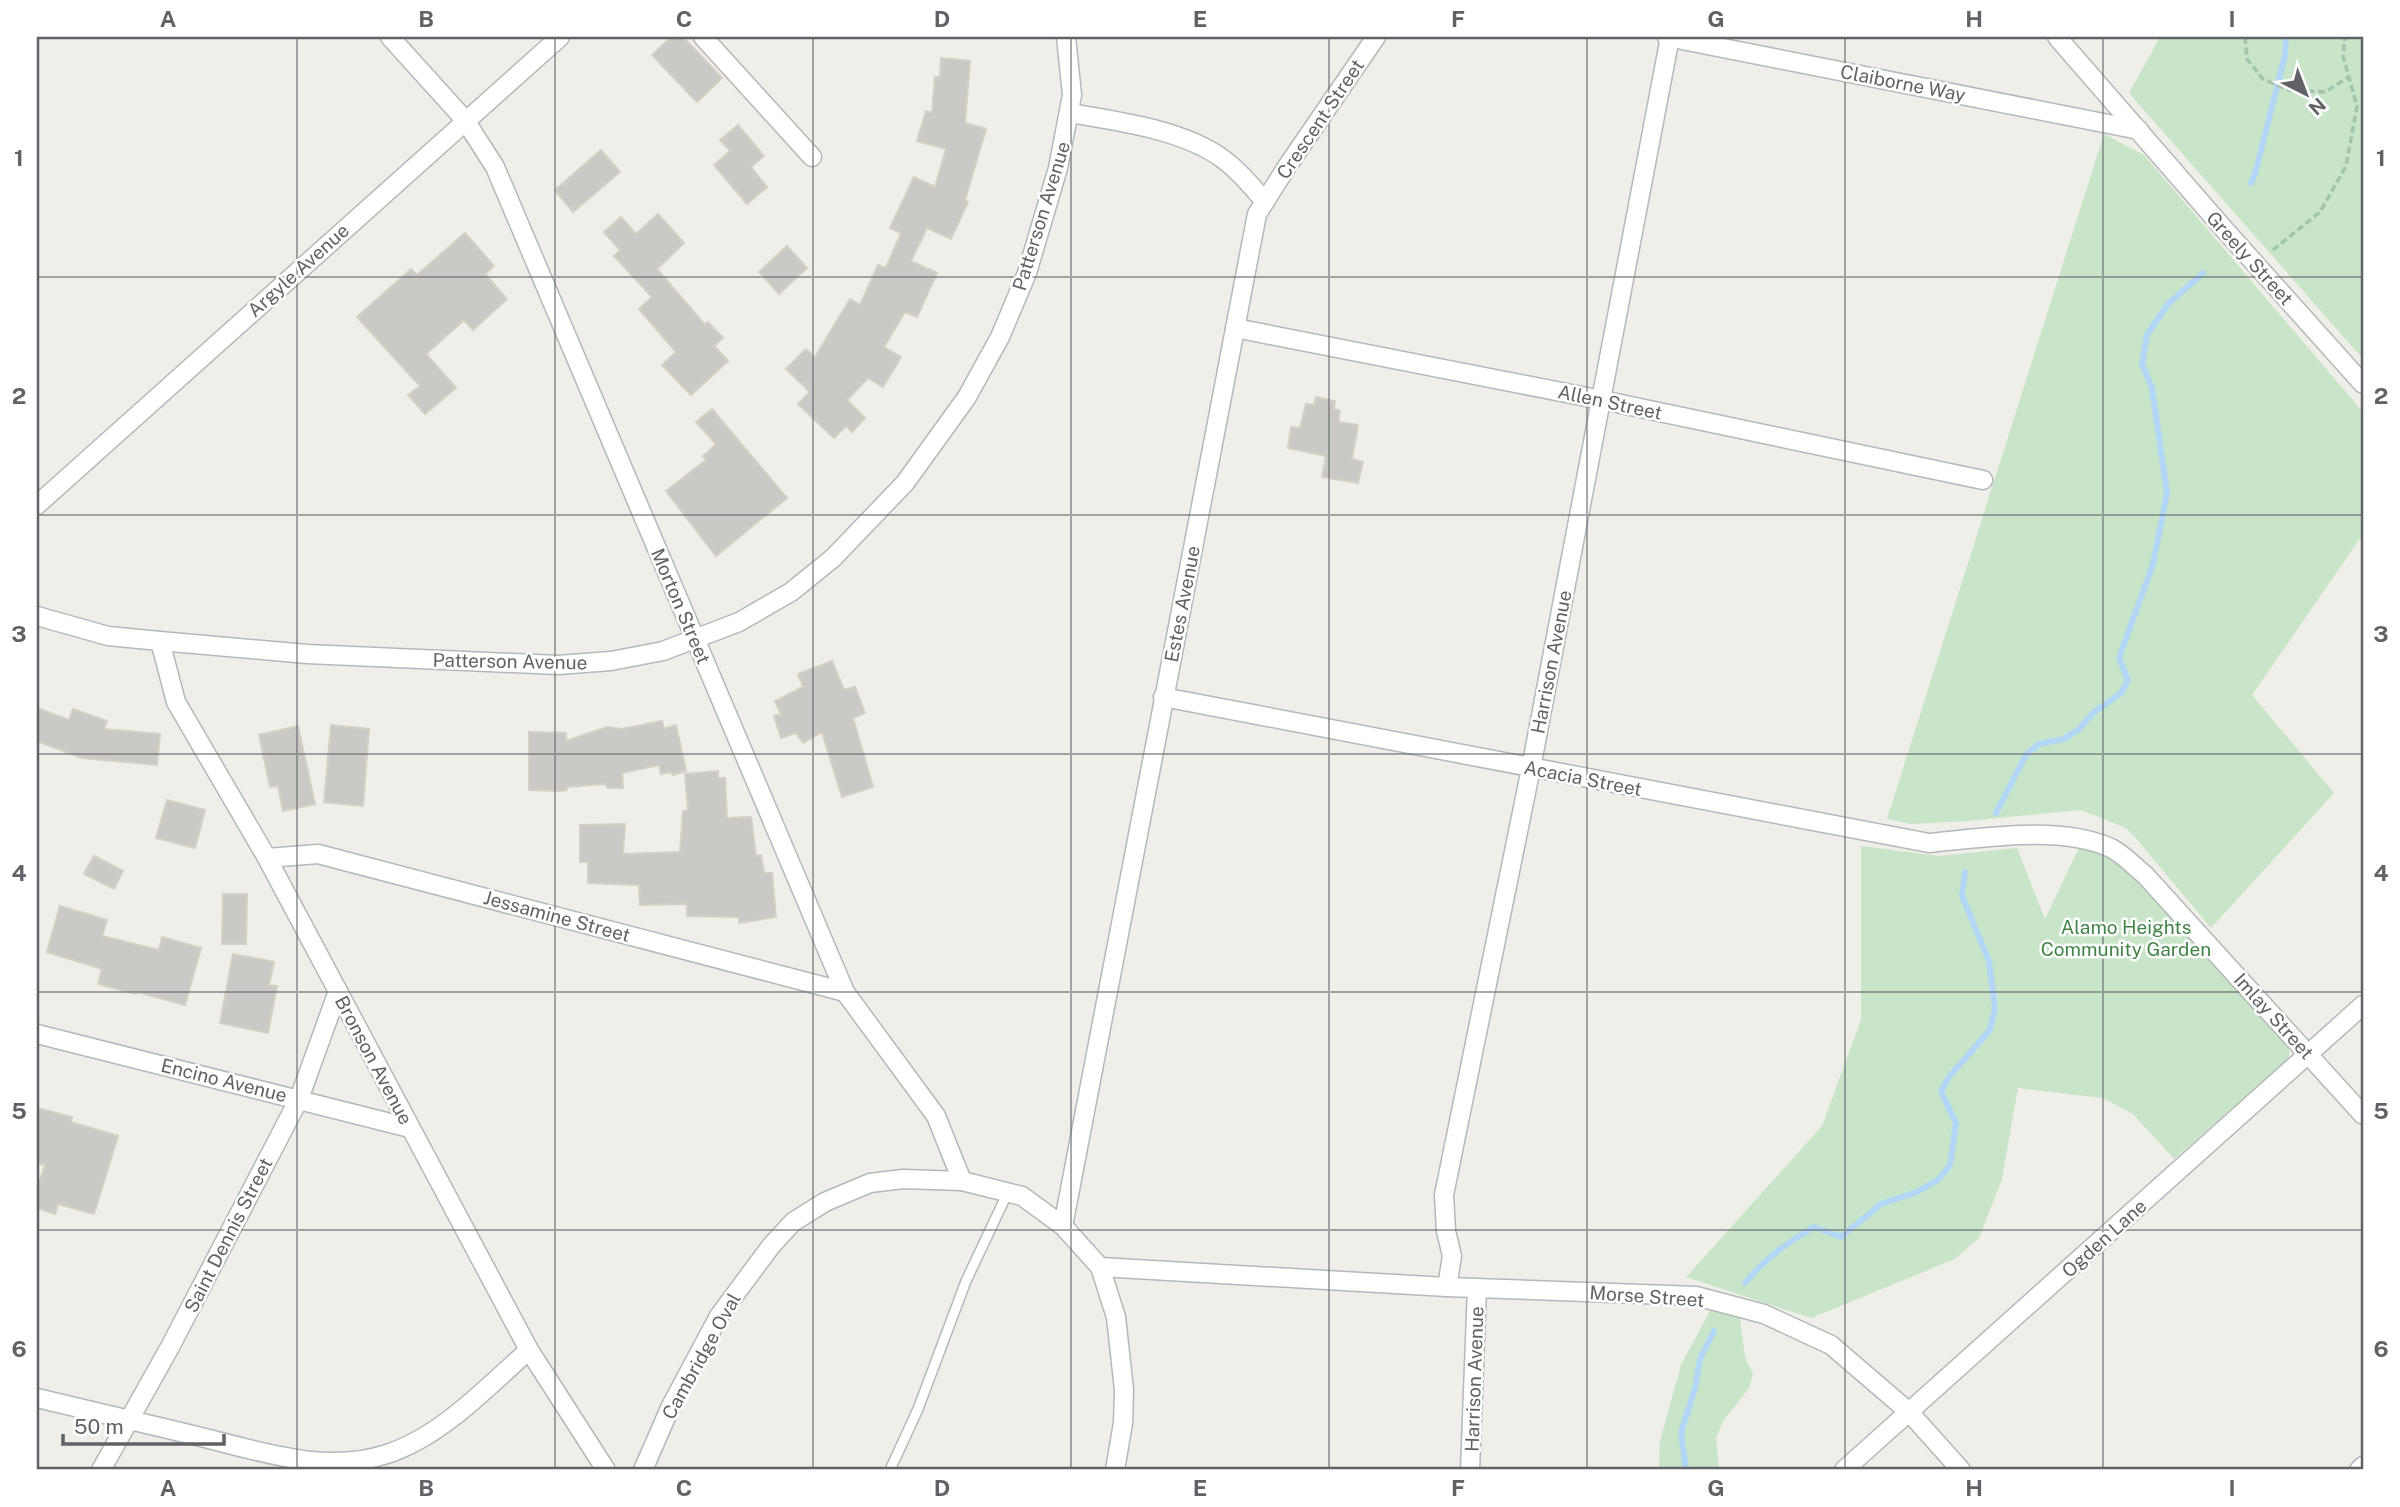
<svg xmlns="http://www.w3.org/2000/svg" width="2400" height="1507" font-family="'Public Sans',sans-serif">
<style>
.green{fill:#c8e4c9}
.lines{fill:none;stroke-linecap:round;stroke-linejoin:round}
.stream{stroke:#b2d7f6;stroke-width:6}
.building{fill:#cbc9c5;stroke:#d4d0c7;stroke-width:2}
.service-casing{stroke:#b5b7bb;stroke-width:12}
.minor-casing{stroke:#b5b7bb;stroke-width:21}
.path{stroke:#a2c4ad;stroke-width:3.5;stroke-dasharray:7 3.5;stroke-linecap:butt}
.service{stroke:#fff;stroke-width:9}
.minor{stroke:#fff;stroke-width:18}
.grid{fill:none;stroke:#606267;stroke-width:2;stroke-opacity:0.55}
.labels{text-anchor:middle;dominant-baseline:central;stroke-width:5;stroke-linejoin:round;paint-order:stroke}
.street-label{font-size:19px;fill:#606267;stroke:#fff}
.park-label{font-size:19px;fill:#418446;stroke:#fff}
.neatline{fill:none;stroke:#606267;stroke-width:2.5}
.grid-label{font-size:23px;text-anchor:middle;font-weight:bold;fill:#606267}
</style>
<rect width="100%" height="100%" fill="#f0eee8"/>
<g class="green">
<polygon points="2160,37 2363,37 2363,359 2129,93"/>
<polygon points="2104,134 2144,155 2363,412 2363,534 2252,695 2334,793 2211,928 2135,837 2124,827 2081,810 1968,821 1911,824 1887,819"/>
<polygon points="1861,846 1939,856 2017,848 2045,919 2080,846 2110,857 2138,882 2289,1047 2289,1058 2174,1159 2133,1114 2103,1098 2018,1088 2002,1179 1979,1238 1955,1259 1811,1318 1686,1277 1822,1126 1861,1020"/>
<polygon points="1712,1307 1740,1319 1745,1357 1753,1374 1749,1388 1724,1420 1716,1437 1719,1470 1659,1470 1660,1441 1681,1365"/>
</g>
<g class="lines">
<g class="stream">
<polyline points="2251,183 2255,174 2285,55 2286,37"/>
<polyline points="1996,813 2026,755 2039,744 2064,739 2079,729 2093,713 2121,693 2128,680 2119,658 2153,564 2167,493 2152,388 2142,364 2147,335 2168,304 2203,273"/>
<path d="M1745 1283C1764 1259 1787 1243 1814 1227L1841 1237 1881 1204 1917 1192 1939 1179 1950 1165 1956 1123 1941 1091 1949 1077 1990 1030 1995 1008 1989 961 1962 896 1965 872"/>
<polyline points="1686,1470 1681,1432 1695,1389 1700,1359 1714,1331"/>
</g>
</g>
<g class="building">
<polygon points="671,37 683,37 722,78 697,102 652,55"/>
<polygon points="941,58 970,61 965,123 986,129 965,200 968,202 951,239 927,228 911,261 937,273 917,317 905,312 884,347 901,357 883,387 868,378 847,400 865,418 852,432 846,426 834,438 798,404 810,392 786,369 806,349 815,357 850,299 860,305 878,265 886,268 901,233 890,228 914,177 935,187 946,149 917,141 926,111 932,113 935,77 940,77"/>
<polygon points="738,125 764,156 751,167 767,187 747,204 714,165 730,151 720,140"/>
<polygon points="601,150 620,172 573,212 555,190"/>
<polygon points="658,214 684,243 657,269 705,325 708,322 723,338 714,346 728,361 691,395 662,365 676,352 639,309 652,297 614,256 620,250 604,232 621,217 636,234"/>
<polygon points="465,233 494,266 485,274 507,299 473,330 464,320 426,354 456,388 425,414 408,395 420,386 357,317 411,269 417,275"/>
<polygon points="787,246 807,268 779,294 759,272"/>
<polygon points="1316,397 1335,401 1334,409 1340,411 1338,422 1358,425 1352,459 1363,462 1358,483 1322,477 1326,456 1288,448 1291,427 1300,428 1306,404 1314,405"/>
<polygon points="712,409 787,498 716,556 666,491 706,460 703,456 716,444 696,422"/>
<polygon points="832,661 844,690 855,687 865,713 853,718 873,787 842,797 822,732 803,743 796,733 781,738 774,716 781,714 775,701 803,687 798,674"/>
<polygon points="37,708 69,720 73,709 107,721 104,729 160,734 157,765 82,758 37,741"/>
<polygon points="662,721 664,729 676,725 686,771 673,775 671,772 661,774 659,765 622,773 623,788 608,788 605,784 567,787 567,790 559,791 529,790 529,732 566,733 566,741 607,727 622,729"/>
<polygon points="331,725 369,729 363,806 324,802"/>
<polygon points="298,726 315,804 283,811 278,786 270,787 259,735"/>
<polygon points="718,771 718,778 725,778 727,818 751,817 756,856 761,855 764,873 772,873 776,917 739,923 739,917 687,916 687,904 640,905 639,885 588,883 588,862 580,862 580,825 625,824 623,854 680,852 683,811 688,811 685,774"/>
<polygon points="167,800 205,810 195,848 156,838"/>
<polygon points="94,856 123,871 114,889 84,874"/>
<polygon points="223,894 247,894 246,944 222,944"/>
<polygon points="60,906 107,920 102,936 159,950 162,937 201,948 185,1005 137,992 136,994 98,984 102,969 47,952"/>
<polygon points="233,954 274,962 269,985 277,986 268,1033 220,1023"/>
<polygon points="37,1108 72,1117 71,1122 118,1136 94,1214 58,1204 55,1214 37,1208 37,1188 45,1165 37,1163"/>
</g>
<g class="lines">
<g class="service-casing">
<polyline id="service" points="890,1470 918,1409 966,1281 1008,1192"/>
</g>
<g class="minor-casing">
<g id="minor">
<polyline points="390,37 465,120 495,167 845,992 936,1116 962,1181"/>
<polyline points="703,37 812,157"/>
<polyline points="1667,37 2139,130"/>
<polyline points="2057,37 2224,229 2363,384"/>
<path d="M1070 113C1118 121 1184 130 1223 159 1239 171 1252 186 1265 202"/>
<polyline points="1235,328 1602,400 1983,480"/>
<polyline points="37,505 560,37"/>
<polyline points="37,616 108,636 160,641 307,654 558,665 611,661 663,651 739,622 791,592 833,558 905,483 967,397 1000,337 1027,273 1058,168 1072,95 1066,37"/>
<polyline points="160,641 176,702 267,858 529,1350 606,1470"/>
<path d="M1163 697 1929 843C1984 838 2060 825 2111 848 2123 854 2135 867 2145 875L2363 1115"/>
<polyline points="267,858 318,854 845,992"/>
<polyline points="37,1034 410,1128"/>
<polyline points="1063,1226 1257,214 1288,165 1376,37"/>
<polyline points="1100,1267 1447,1287 1696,1296 1764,1314 1831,1345 1909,1412 1961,1470"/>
<polyline points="1447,1287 1452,1256 1446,1231 1444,1195 1531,768 1670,37"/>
<path d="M37 1398C89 1410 141 1423 193 1435 256 1450 323 1475 387 1454 442 1436 487 1387 529 1350"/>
<polyline points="101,1470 170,1347 299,1099 338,991"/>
<polyline points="643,1470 670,1408 719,1316 771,1246 793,1222 825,1202 870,1183 903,1179 962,1181 1022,1196 1063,1226 1100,1267 1116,1317 1124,1390 1123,1423 1115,1470"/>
<polyline points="1470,1470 1477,1288"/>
<polyline points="1844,1470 2363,1005"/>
<polyline points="2359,1470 2363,1466"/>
</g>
</g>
<g class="path">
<polyline points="2245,37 2247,59 2263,79 2289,90 2325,92 2349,77"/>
<polyline points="2273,250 2320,212 2346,166 2357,106 2343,56 2345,37"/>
</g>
<use href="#service" class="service"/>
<use href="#minor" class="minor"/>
</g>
<path class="grid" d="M297 37V1470M555 37V1470M813 37V1470M1071 37V1470M1329 37V1470M1587 37V1470M1845 37V1470M2103 37V1470M37 277H2363M37 515H2363M37 754H2363M37 992H2363M37 1230H2363"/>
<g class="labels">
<g class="street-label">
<text transform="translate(1903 83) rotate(11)">Claiborne Way</text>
<text transform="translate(1320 119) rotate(-56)">Crescent Street</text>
<text transform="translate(1041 216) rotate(-73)">Patterson Avenue</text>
<text transform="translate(2250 258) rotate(48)">Greely Street</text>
<text transform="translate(298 270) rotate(-42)">Argyle Avenue</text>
<text transform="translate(1610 402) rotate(12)">Allen Street</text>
<text transform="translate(1182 604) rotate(-79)">Estes Avenue</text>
<text transform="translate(681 606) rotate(67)">Morton Street</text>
<text transform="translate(510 661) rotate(1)">Patterson Avenue</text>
<text transform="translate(1551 662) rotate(-79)">Harrison Avenue</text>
<text transform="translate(1583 778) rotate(11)">Acacia Street</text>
<text transform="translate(557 916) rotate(15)">Jessamine Street</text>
<text transform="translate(2274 1016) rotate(48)">Imlay Street</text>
<text transform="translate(374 1060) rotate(62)">Bronson Avenue</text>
<text transform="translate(224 1080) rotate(14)">Encino Avenue</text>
<text transform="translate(228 1235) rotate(-63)">Saint Dennis Street</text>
<text transform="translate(2104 1238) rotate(-42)">Ogden Lane</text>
<text transform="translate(1647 1296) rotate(4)">Morse Street</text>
<text transform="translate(701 1356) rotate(-61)">Cambridge Oval</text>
<text transform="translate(1474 1379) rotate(-88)">Harrison Avenue</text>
</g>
<g class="park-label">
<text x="2126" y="927">Alamo Heights<tspan x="2126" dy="22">Community Garden</tspan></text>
</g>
</g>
<rect width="2400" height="1507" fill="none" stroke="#ffffff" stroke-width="77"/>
<g transform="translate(2306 94) rotate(138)" stroke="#ffffff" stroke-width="5" paint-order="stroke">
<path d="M0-5L12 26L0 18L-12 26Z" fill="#606267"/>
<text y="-10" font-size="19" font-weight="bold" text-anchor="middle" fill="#606267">N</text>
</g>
<path d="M63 1434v10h161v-10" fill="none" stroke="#606267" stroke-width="3.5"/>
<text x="74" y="1434" font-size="21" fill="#606267" stroke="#ffffff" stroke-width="5" paint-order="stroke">50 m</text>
<rect x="38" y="38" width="2324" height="1430" class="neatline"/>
<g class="grid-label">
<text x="168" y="27">A</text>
<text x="426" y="27">B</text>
<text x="684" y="27">C</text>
<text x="942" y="27">D</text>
<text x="1200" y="27">E</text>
<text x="1458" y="27">F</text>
<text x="1716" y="27">G</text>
<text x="1974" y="27">H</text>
<text x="2232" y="27">I</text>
<text x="19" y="166">1</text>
<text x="2381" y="166">1</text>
<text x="19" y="404">2</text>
<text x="2381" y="404">2</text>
<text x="19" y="642">3</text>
<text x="2381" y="642">3</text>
<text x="19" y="881">4</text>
<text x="2381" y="881">4</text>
<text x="19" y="1119">5</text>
<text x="2381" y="1119">5</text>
<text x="19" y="1357">6</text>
<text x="2381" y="1357">6</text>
<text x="168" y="1496">A</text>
<text x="426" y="1496">B</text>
<text x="684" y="1496">C</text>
<text x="942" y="1496">D</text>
<text x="1200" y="1496">E</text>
<text x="1458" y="1496">F</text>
<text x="1716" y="1496">G</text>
<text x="1974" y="1496">H</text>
<text x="2232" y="1496">I</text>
</g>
</svg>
